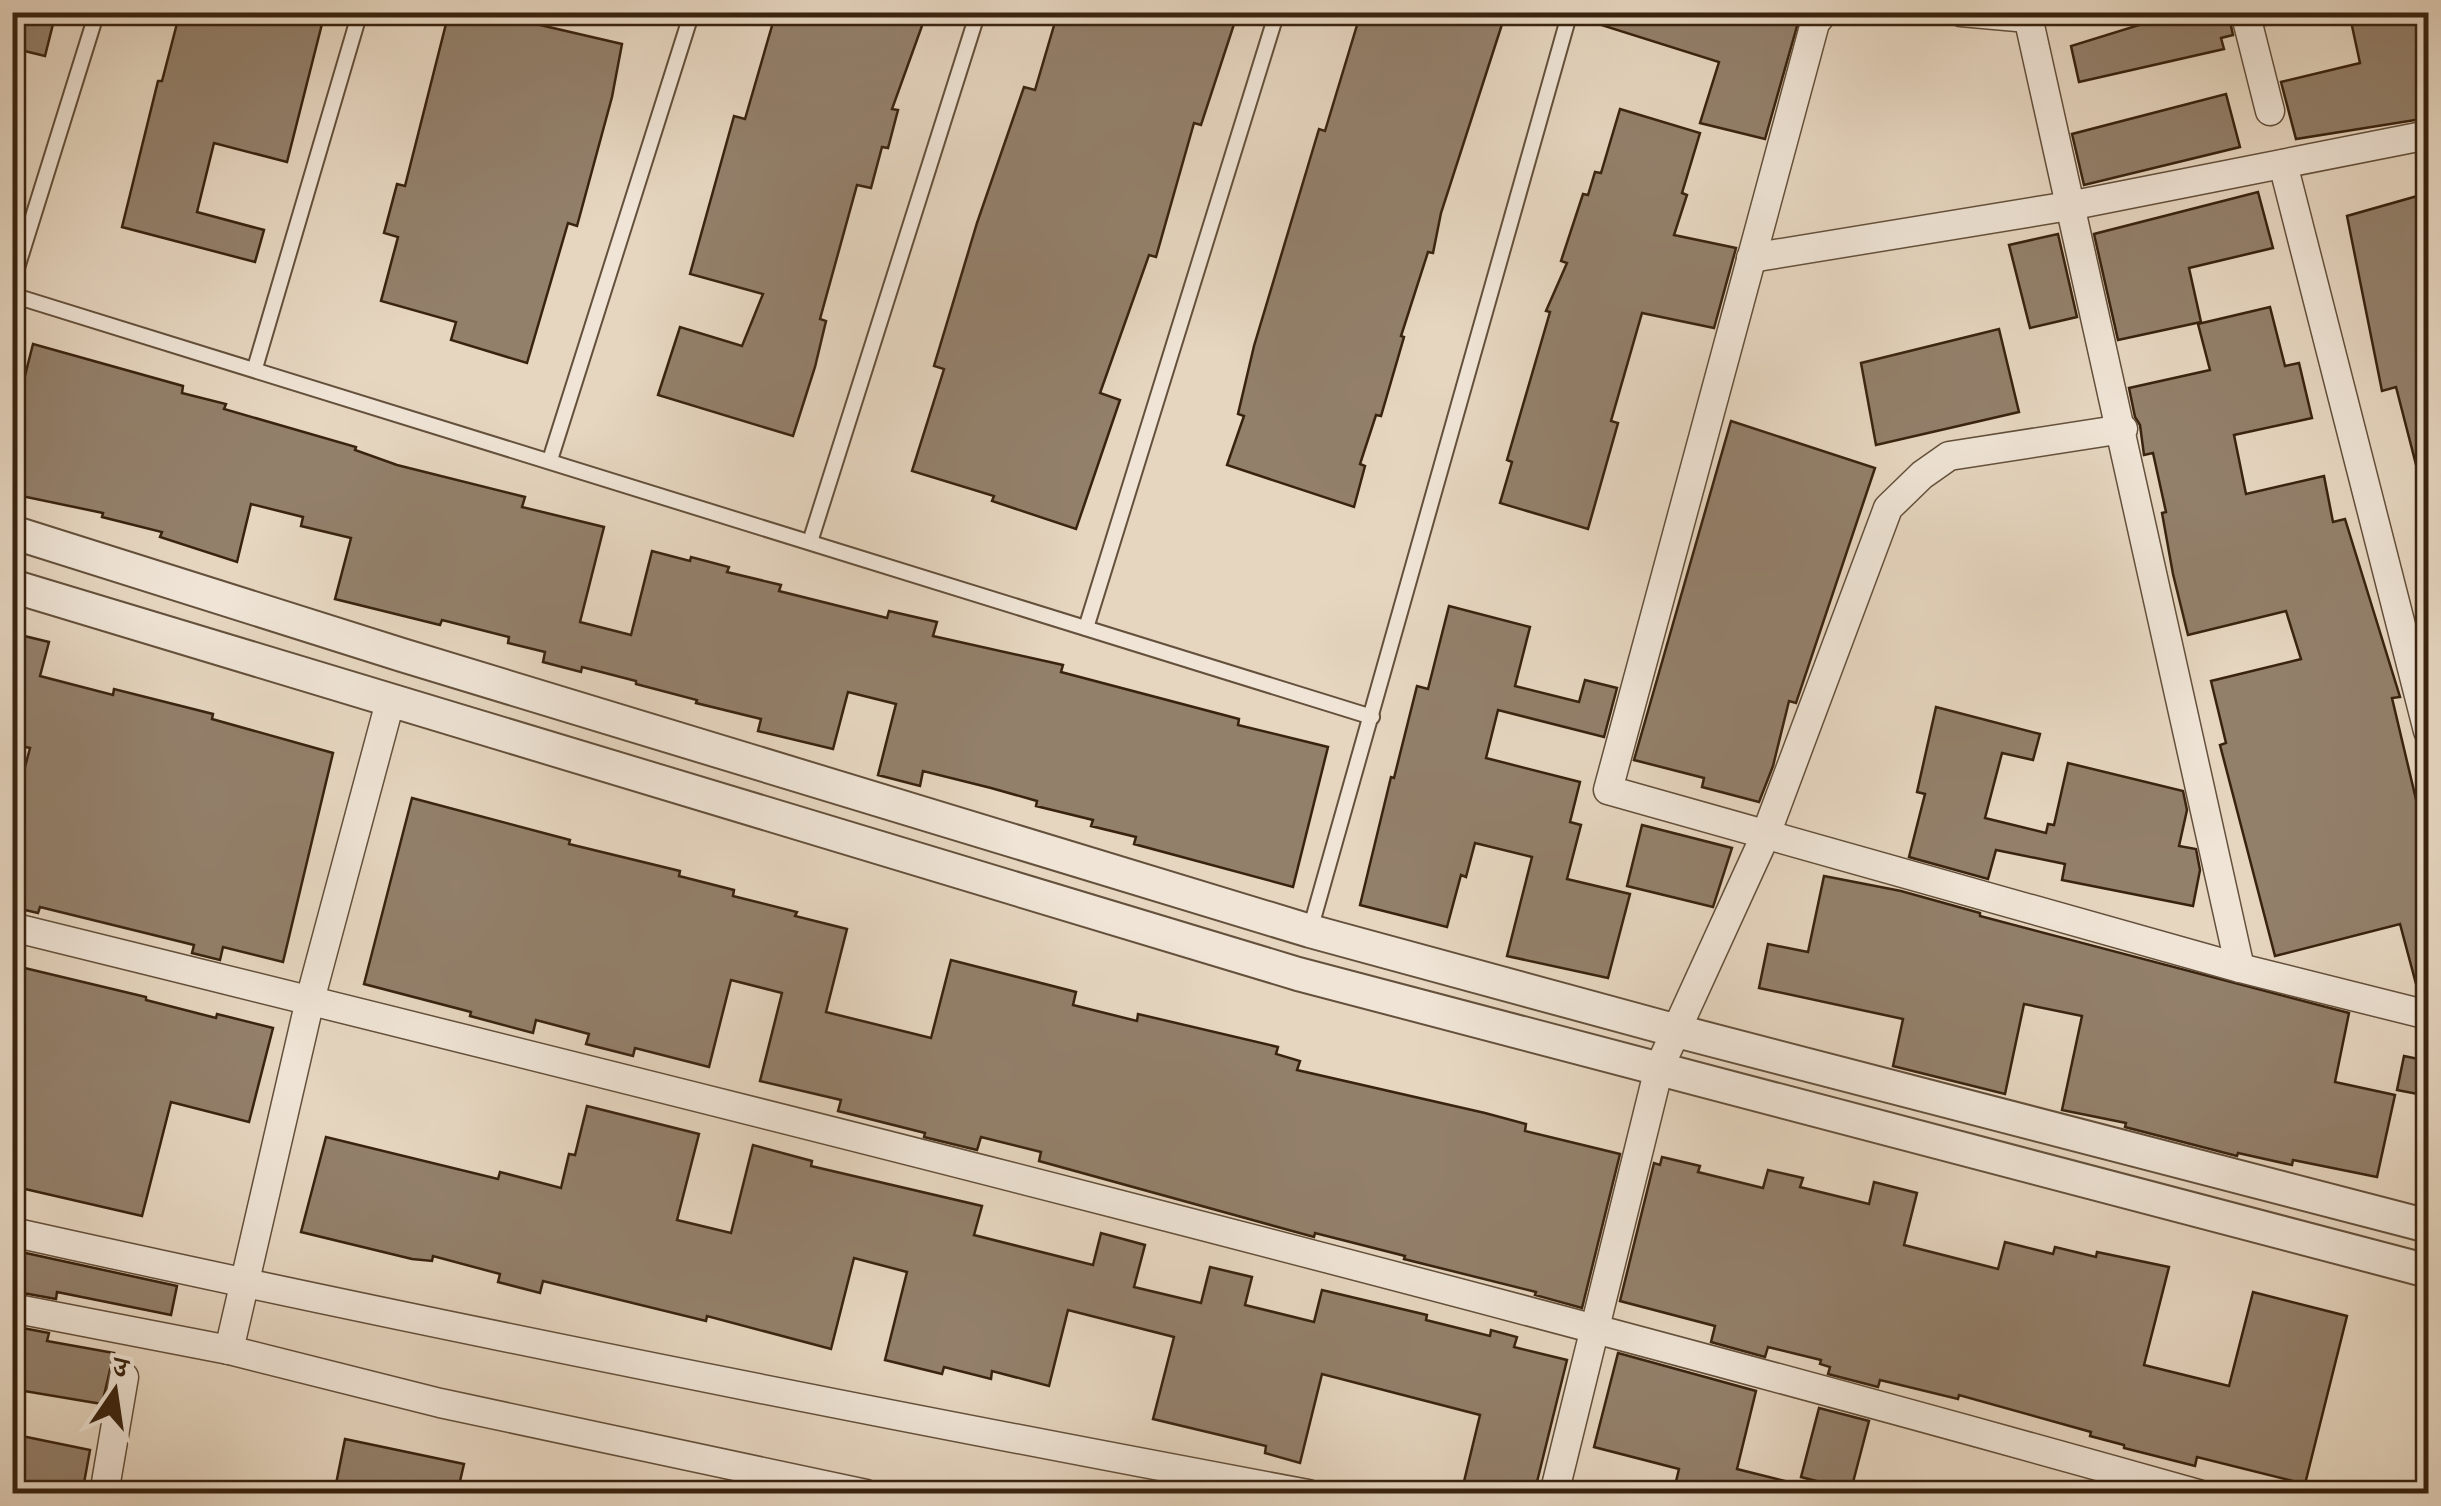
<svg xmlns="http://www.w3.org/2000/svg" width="2441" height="1506" font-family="'IM FELL French Canon','Noto Serif Devanagari',serif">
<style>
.building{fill:#93806b;stroke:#39230f;stroke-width:2.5}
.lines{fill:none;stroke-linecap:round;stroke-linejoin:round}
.service-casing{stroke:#64503b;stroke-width:18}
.minor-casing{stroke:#64503b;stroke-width:31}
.tertiary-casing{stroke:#64503b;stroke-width:36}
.service{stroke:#efe4d6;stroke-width:14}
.minor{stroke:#efe4d6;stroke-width:28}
.tertiary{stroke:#efe4d6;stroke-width:32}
</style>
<rect width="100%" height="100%" fill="#e6d6c0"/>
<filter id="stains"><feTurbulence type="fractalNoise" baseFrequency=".002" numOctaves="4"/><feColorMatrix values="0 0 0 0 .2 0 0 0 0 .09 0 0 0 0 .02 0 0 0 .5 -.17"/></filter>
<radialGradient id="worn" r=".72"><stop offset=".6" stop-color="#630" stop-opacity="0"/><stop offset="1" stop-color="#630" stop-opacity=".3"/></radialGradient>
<g class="building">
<polygon points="12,12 56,12 45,56 12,48"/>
<polygon points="180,12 325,12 287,162 214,143 197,212 264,230 255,262 122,227 158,81 162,81"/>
<polygon points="449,12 525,12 523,21 622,44 612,97 577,226 568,223 527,363 451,340 456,322 381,301 398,237 384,233 397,184 405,186"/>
<polygon points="776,12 927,12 892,109 898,110 888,148 882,147 871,188 857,185 820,319 826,321 815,367 793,436 658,395 680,327 742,346 763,294 690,274 734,116 745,119"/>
<polygon points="1058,12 1238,12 1201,125 1194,123 1156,257 1149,255 1100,393 1120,400 1076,529 992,501 994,496 912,471 944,369 934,366 977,223 1024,87 1035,90"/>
<polygon points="1361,12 1506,12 1441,213 1433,253 1428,252 1401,336 1404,337 1381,416 1376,415 1360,464 1365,466 1354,507 1227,465 1244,416 1238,414 1254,346 1319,129 1325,131"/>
<polygon points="1580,12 1801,12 1765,139 1700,123 1719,62 1579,18"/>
<polygon points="2181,12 2228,12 2233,35 2221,38 2224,49 2079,82 2071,46"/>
<polygon points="2263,12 2284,12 2285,19 2266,25"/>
<polygon points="2349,12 2428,12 2428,118 2296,139 2281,82 2360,63"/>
<polygon points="2226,94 2240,147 2084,185 2072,134"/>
<polygon points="1620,109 1700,133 1682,193 1687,195 1674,235 1736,248 1714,328 1642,313 1611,421 1618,423 1588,529 1500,503 1512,462 1507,460 1550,312 1546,311 1567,263 1561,261 1583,194 1588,195 1595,172 1601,173"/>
<polygon points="2258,192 2273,248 2189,268 2201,322 2118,340 2094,234"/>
<polygon points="2428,193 2428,478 2420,480 2396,387 2382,391 2347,216"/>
<polygon points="2058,234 2077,317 2030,328 2009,245"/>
<polygon points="2270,307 2285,366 2299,363 2312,418 2234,435 2246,494 2324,476 2333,522 2345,519 2400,697 2392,698 2428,850 2428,997 2419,995 2400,924 2275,956 2220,745 2226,743 2211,681 2301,659 2286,611 2188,635 2173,574 2162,513 2166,512 2153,453 2144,455 2140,425 2135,417 2129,388 2210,370 2198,324"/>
<polygon points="1999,329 2019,412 1876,445 1861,363"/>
<polygon points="33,344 183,386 182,393 226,404 224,409 356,447 355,450 397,465 525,497 522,507 604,527 580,622 631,635 652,551 690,561 691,557 729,567 727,572 781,585 779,591 887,618 889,611 937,622 933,636 1063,665 1061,672 1239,719 1238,725 1328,747 1293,887 1134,844 1136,837 1091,826 1093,820 1036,806 1037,801 991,788 923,771 920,786 878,775 896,704 848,692 833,749 758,731 761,719 696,703 697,700 636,684 636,681 582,667 581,672 543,662 545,652 508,643 509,637 442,620 440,625 335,599 351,538 301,526 303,517 251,504 237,562 160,537 162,532 102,517 103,513 12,494 12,427"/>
<polygon points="1731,421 1875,468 1796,703 1789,701 1773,766 1759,802 1702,787 1704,778 1634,760"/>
<polygon points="1449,606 1530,627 1515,686 1579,702 1585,680 1617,688 1604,737 1498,710 1486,758 1580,782 1570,822 1581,825 1567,879 1630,894 1608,978 1507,956 1532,857 1475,843 1466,877 1461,875 1447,927 1360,905 1391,777 1394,778 1417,686 1428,689"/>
<polygon points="12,633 49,642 40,676 113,695 114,689 213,714 212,719 333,753 283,962 223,947 220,960 192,953 194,945 40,907 38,913 12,907 12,816 30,748 12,744"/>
<polygon points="1936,707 2040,734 2033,760 2002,753 1985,818 2046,833 2048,824 2054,825 2068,763 2183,791 2187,810 2179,846 2196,849 2200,870 2193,906 2062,880 2065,864 1996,850 1988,879 1909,857 1925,794 1917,792"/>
<polygon points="412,798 570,840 569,844 680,871 679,876 734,890 733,896 797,912 795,916 847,929 826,1012 931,1038 951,960 1076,992 1073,1005 1137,1021 1138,1014 1278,1047 1276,1054 1300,1061 1297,1070 1485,1113 1526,1124 1525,1131 1620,1154 1582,1308 1535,1295 1536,1292 1404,1259 1405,1256 1315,1233 1314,1237 1039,1161 1041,1152 981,1137 977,1150 924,1137 925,1133 838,1111 841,1100 760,1081 782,993 731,980 709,1067 635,1048 633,1056 586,1044 589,1034 536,1020 533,1033 470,1016 471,1012 364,984"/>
<polygon points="1642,825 1732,848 1713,907 1627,886"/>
<polygon points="1824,876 1901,891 1980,913 1980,916 2349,1013 2335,1082 2395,1095 2377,1177 2293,1160 2292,1165 2238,1153 2237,1156 2125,1127 2126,1123 2062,1110 2082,1016 2024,1004 2005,1094 1893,1066 1903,1019 1759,988 1768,944 1808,952"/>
<polygon points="12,965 146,997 146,1000 216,1018 217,1014 273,1028 249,1122 171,1102 142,1216 12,1186"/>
<polygon points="2404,1056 2428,1061 2428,1096 2397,1090"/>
<polygon points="587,1106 699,1134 677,1220 731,1233 753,1145 812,1161 811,1166 982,1206 974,1235 1093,1265 1101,1233 1145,1245 1134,1287 1201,1303 1210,1267 1252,1277 1245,1305 1314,1322 1322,1290 1427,1315 1426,1320 1490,1336 1491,1330 1517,1337 1514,1347 1567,1360 1534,1494 1461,1494 1480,1415 1322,1374 1300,1463 1265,1453 1266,1446 1153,1419 1174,1337 1068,1310 1049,1386 992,1371 991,1379 944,1367 942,1374 885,1360 907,1272 854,1258 831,1349 707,1316 706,1321 543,1281 540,1293 498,1282 500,1274 433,1256 432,1261 412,1259 301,1232 326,1137 498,1179 500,1172 561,1188 569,1154 575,1155"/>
<polygon points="1662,1157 1700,1166 1698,1172 1763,1188 1768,1170 1803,1178 1800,1187 1869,1204 1874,1182 1917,1193 1904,1245 1998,1269 2005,1242 2053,1254 2055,1247 2096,1257 2097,1252 2169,1267 2144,1365 2229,1386 2253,1292 2347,1316 2305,1484 2197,1457 2195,1466 2124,1448 2124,1445 2090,1436 2091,1432 1959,1395 1958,1399 1880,1380 1878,1387 1828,1374 1830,1367 1820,1364 1821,1360 1768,1347 1765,1357 1711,1342 1715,1326 1620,1301 1654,1163 1660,1165"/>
<polygon points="12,1250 177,1286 171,1315 57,1292 56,1299 12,1291"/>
<polygon points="12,1326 49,1333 47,1341 114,1353 102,1404 12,1389"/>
<polygon points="1618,1353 1756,1391 1737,1469 1797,1484 1796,1494 1673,1494 1679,1469 1594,1447"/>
<polygon points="1819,1408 1869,1421 1851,1490 1801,1477"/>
<polygon points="12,1434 90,1450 82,1494 12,1494"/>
<polygon points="345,1439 464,1464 457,1494 334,1494"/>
</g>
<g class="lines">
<g class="service-casing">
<g id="service">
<polyline points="12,284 97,12"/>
<polyline points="12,295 1372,717"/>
<polyline points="255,368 360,12"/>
<polyline points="550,460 692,12"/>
<polyline points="810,542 978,12"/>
<polyline points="1086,628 1277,12"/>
<polyline points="1310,930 1570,12"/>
</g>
</g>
<g class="minor-casing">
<g id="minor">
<polyline points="1824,12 1815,23 1608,790 2240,968 2428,1015"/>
<polyline points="1961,12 2028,18"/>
<polyline points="2027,12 2240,968"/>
<polyline points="2245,12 2270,111"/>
<polyline points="2283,164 2428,731"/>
<polyline points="1751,258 2069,206 2428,135"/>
<path d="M12 927C743 1107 1474 1290 2198 1494"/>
<path d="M12 1232C443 1328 875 1413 1308 1494"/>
<polyline points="12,1308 229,1350 440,1403 866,1494"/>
<polyline points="229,1350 310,1000 390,702"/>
<polyline points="104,1494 124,1377"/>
<polyline points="1554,1494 1659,1068 1766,834 1888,508 1922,475 1949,456 2123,429"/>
</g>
</g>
<g class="tertiary-casing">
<g id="tertiary">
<polyline points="12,532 402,655 1310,931 1677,1031 2428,1226"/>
<polyline points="12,586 1298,974 2428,1271"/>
</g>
</g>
<use href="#service" class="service"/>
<use href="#minor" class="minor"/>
<use href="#tertiary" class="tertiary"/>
</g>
<rect width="2441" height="1506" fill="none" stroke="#e6d6c0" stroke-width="50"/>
<rect x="15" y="15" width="2411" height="1476" fill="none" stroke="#39230f" stroke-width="5"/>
<rect x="25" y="25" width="2391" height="1456" fill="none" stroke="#39230f" stroke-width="2.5"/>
<g transform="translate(115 1391) rotate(13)" stroke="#efe4d6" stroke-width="8" paint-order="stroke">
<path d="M0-8L18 38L0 25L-18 38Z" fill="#39230f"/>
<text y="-15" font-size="28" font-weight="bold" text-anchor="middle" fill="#39230f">उ</text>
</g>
<rect width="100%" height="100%" filter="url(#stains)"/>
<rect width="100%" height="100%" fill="url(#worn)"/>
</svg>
